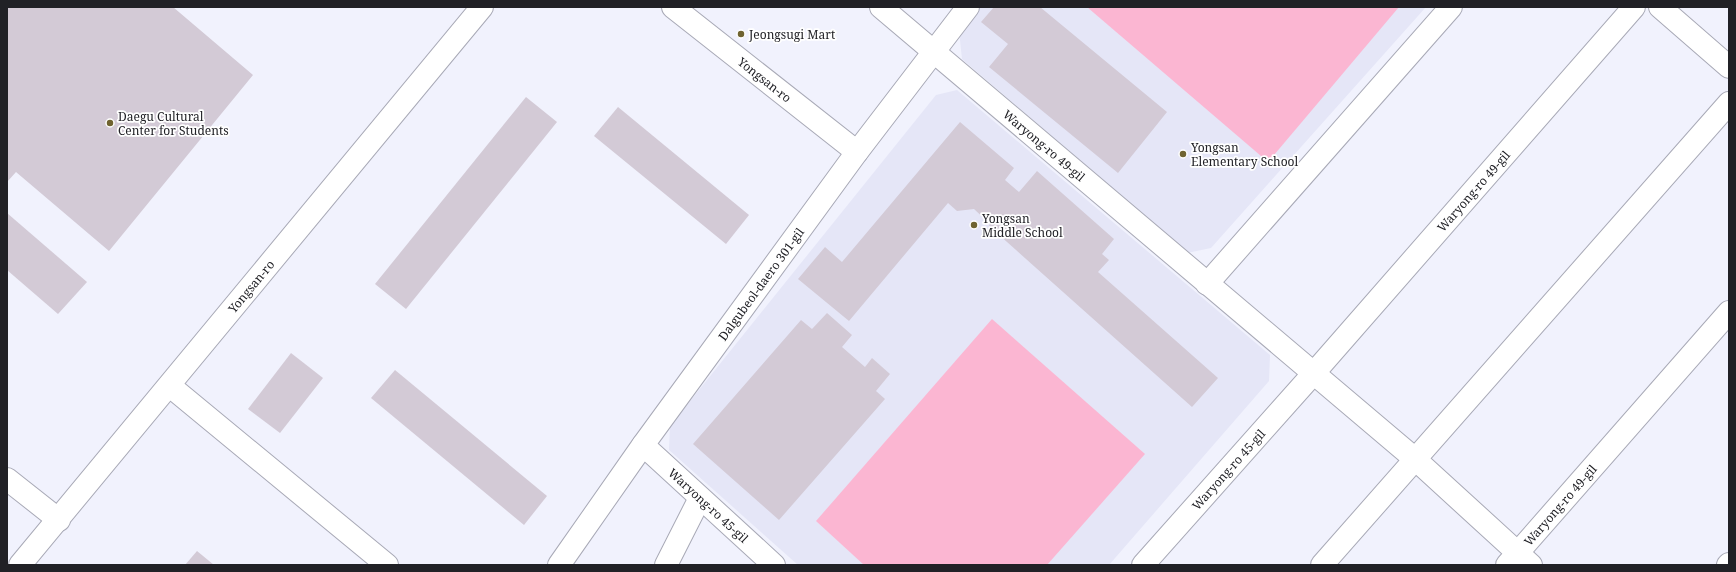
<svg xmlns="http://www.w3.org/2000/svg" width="1736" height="572" font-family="'Noto Serif',serif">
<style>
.built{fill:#e5e6f7}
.green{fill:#fbb6d2}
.building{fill:#d3cad6}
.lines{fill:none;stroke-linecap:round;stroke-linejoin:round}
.street-casing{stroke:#a8a9b6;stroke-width:24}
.secondary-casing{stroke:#a8a9b6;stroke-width:24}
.street{stroke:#fff;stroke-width:22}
.secondary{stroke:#fff;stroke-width:22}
.poi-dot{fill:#6f6330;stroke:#fff;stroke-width:1.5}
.labels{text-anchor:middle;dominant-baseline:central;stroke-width:3.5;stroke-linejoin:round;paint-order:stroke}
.poi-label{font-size:12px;fill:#212126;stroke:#fff;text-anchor:start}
.street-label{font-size:12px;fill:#212126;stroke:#fff}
</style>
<rect width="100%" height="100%" fill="#f1f2fd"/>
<g class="built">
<polygon points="977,7 1426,7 1211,248 1187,253 962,59 959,31"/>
<polygon points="957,90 1270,355 1269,381 1109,565 798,565 669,450 670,426 936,95"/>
</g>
<g class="green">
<polygon points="1087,7 1399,7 1268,162"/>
<polygon points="992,319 1145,454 1047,565 864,565 816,521"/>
</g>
<g class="building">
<polygon points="7,7 173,7 253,75 109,251 16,172 7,182"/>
<polygon points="994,7 1040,7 1167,112 1118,173 989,67 1008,44 981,22"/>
<polygon points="526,97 557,122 406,309 375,284"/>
<polygon points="618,107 749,215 726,244 594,136"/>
<polygon points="960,122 1014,168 1005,180 1019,192 1037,171 1114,239 1102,254 1109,260 1098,272 1218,378 1192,407 989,226 990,224 974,209 957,211 948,203 849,321 798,279 825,247 842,262"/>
<polygon points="7,213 87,282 58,314 7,270"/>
<polygon points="827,313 852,335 842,347 865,367 872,358 890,374 876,391 885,399 779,520 693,444 801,320 812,329"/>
<polygon points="291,353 323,378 280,433 248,409"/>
<polygon points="395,370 547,496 524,525 371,398"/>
<polygon points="197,551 214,565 185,565"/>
</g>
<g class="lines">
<g class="street-casing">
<g id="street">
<path id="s1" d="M673 7 857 152"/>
<path id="s2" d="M881 7 1415 459 1531 565"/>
<polyline points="1660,7 1729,67"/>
<polyline points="1207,284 1451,7"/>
<polyline points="170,386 387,565"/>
<path id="s3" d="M643 445 774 565"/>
<polyline points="7,479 59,520"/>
<path id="s4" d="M559 565 643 445 857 152 968 7"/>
<polyline points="666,565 700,498"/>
<path id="s5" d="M1143 565 1313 374 1634 7"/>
<polyline points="1322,565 1729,103"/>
<path id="s6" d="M1507 565 1729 312"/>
<polyline points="1728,565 1729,564"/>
</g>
</g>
<g class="secondary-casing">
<g id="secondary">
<path id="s7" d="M20 565 482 7"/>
</g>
</g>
<use href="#street" class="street"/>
<use href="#secondary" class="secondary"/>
</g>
<g class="poi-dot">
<circle cx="741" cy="34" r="4"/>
<circle cx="110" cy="123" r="4"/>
<circle cx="1183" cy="154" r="4"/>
<circle cx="974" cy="225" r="4"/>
</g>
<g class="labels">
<g class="poi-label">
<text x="749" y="34">Jeongsugi Mart</text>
<text x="118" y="116">Daegu Cultural<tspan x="118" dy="14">Center for Students</tspan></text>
<text x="1191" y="147">Yongsan<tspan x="1191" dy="14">Elementary School</tspan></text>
<text x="982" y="218">Yongsan<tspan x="982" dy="14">Middle School</tspan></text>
</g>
<g class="street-label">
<text stroke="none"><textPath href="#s1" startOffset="117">Yongsan-ro</textPath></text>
<text stroke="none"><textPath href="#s2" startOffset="214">Waryong-ro 49-gil</textPath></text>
<text stroke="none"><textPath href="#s5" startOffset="499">Waryong-ro 49-gil</textPath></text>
<text stroke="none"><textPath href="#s4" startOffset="346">Dalgubeol-daero 301-gil</textPath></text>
<text stroke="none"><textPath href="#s7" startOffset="362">Yongsan-ro</textPath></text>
<text stroke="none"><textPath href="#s5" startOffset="128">Waryong-ro 45-gil</textPath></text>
<text stroke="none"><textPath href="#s3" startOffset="89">Waryong-ro 45-gil</textPath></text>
<text stroke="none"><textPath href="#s6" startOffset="80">Waryong-ro 49-gil</textPath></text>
</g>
</g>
<rect width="1736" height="572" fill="none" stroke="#212126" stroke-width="16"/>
</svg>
